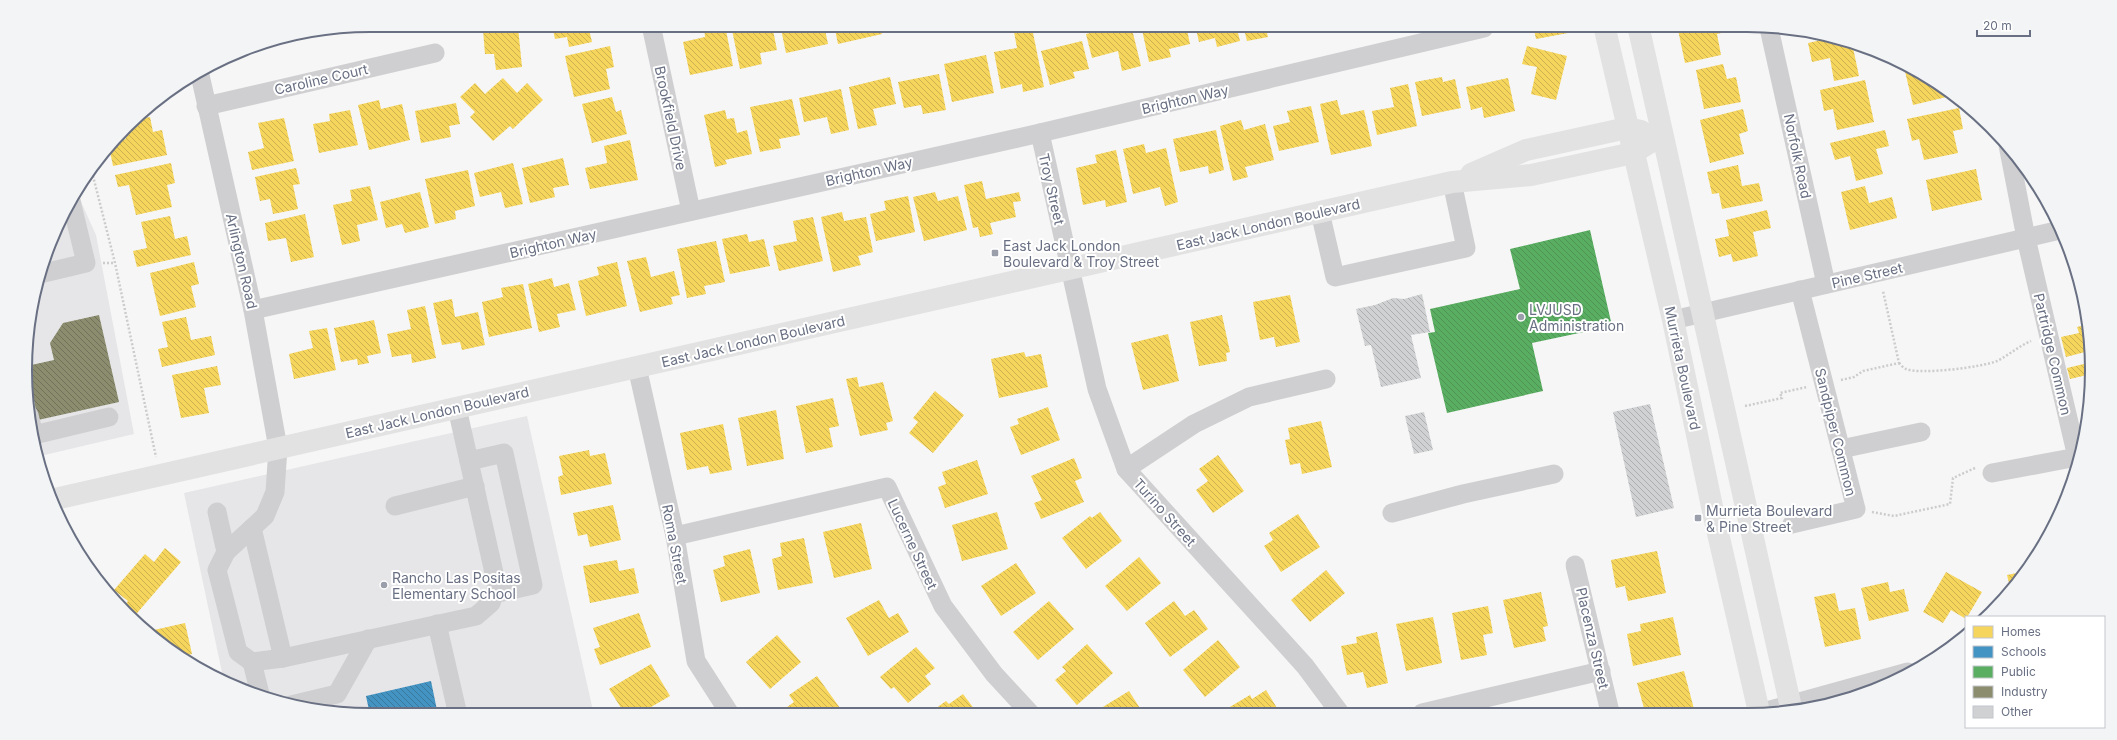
<svg xmlns="http://www.w3.org/2000/svg" width="2117" height="740" font-family="Inter,sans-serif">
<style>
.built{fill:#e6e6e8}
.homes{fill:url(#homes-back-hatch)}
.schools{fill:url(#schools-back-hatch)}
.public{fill:url(#public-back-hatch)}
.industry{fill:url(#industry-back-hatch)}
.building{fill:url(#building-back-hatch)}
.lines{fill:none;stroke-linecap:round;stroke-linejoin:round}
.path{stroke:#cccccd;stroke-width:2.5;stroke-dasharray:2 2;stroke-linecap:butt}
.minor{stroke:#cfcfd1;stroke-width:19}
.major{stroke:#e2e2e2;stroke-width:22}
.poi-dot{fill:#9a9fab;stroke:#fff;stroke-width:1.5}
.labels{text-anchor:middle;dominant-baseline:central;stroke-width:4;stroke-linejoin:round;paint-order:stroke}
.street-label{font-size:14px;fill:#697083;stroke:#fff}
.poi-label{font-size:14px;fill:#697083;stroke:#fff;text-anchor:start}
.rim{fill:none;stroke:#697083;stroke-width:2}
</style>
<defs>
<pattern id="homes-back-hatch" width="6" height="6" patternUnits="userSpaceOnUse"><rect width="6" height="6" fill="#f6d55c"/><path d="M-1 5l2 2M0 0l6 6M5-1l2 2" fill="none" stroke="#cbb151"/></pattern>
<pattern id="schools-back-hatch" width="6" height="6" patternUnits="userSpaceOnUse"><rect width="6" height="6" fill="#4393c3"/><path d="M-1 5l2 2M0 0l6 6M5-1l2 2" fill="none" stroke="#3a779c"/></pattern>
<pattern id="public-back-hatch" width="6" height="6" patternUnits="userSpaceOnUse"><rect width="6" height="6" fill="#5aae61"/><path d="M-1 5l2 2M0 0l6 6M5-1l2 2" fill="none" stroke="#4e9255"/></pattern>
<pattern id="industry-back-hatch" width="6" height="6" patternUnits="userSpaceOnUse"><rect width="6" height="6" fill="#8c8c6e"/><path d="M-1 5l2 2M0 0l6 6M5-1l2 2" fill="none" stroke="#71725c"/></pattern>
<pattern id="building-back-hatch" width="6" height="6" patternUnits="userSpaceOnUse"><rect width="6" height="6" fill="#d0d1d2"/><path d="M-1 5l2 2M0 0l6 6M5-1l2 2" fill="none" stroke="#adaeb0"/></pattern>
</defs>
<rect width="100%" height="100%" fill="#f6f6f6"/>
<g class="built">
<polygon points="78,189 82,204 96,235 134,434 36,457 26,392 28,325 61,217"/>
<polygon points="527,416 594,715 370,715 281,703 223,677 184,493"/>
</g>
<g class="homes">
<polygon points="552,25 588,25 592,42 569,47 567,37 555,39"/>
<polygon points="725,25 733,66 690,75 683,42 705,37 704,28"/>
<polygon points="731,25 757,25 758,27 772,25 777,50 760,53 762,64 740,69"/>
<polygon points="799,25 824,25 828,44 786,53 781,29"/>
<polygon points="834,25 880,25 882,34 838,44"/>
<polygon points="886,25 919,25 919,26 887,32"/>
<polygon points="1122,25 1131,25 1141,66 1122,71 1118,51 1092,58 1086,34"/>
<polygon points="1141,25 1186,25 1190,44 1169,49 1171,57 1149,62"/>
<polygon points="1195,25 1236,25 1240,41 1217,47 1215,38 1199,42"/>
<polygon points="1243,25 1279,25 1279,26 1266,29 1268,37 1247,41"/>
<polygon points="1533,25 1566,25 1568,33 1536,39"/>
<polygon points="1677,25 1724,25 1726,32 1717,34 1721,55 1685,63"/>
<polygon points="361,26 336,32 336,28"/>
<polygon points="518,27 522,67 496,70 494,54 485,54 483,30"/>
<polygon points="1032,28 1044,87 1023,92 1022,84 1001,89 994,52 1017,48 1014,32"/>
<polygon points="290,35 291,40 270,44 270,42"/>
<polygon points="1835,37 1852,43 1859,76 1834,81 1830,58 1812,62 1808,43"/>
<polygon points="1082,41 1089,69 1073,72 1075,78 1050,85 1041,51"/>
<polygon points="264,43 265,47 230,56 238,51"/>
<polygon points="610,46 614,67 606,69 610,89 574,97 565,56"/>
<polygon points="1527,46 1567,56 1556,100 1531,94 1537,67 1522,64"/>
<polygon points="986,55 994,93 952,102 944,64"/>
<polygon points="1903,63 1955,95 1913,105"/>
<polygon points="1723,64 1727,79 1736,77 1741,102 1704,109 1696,70"/>
<polygon points="939,74 946,110 923,114 921,105 904,108 898,82"/>
<polygon points="890,77 896,104 873,109 877,125 858,129 849,87"/>
<polygon points="1442,77 1443,82 1455,79 1461,108 1422,116 1415,82"/>
<polygon points="503,78 517,93 527,83 543,100 513,129 510,126 493,141 470,117 475,112 460,97 475,83 485,94"/>
<polygon points="1508,78 1515,111 1484,118 1482,107 1471,110 1466,87"/>
<polygon points="1865,80 1874,122 1837,130 1833,109 1824,111 1820,90"/>
<polygon points="1408,84 1417,126 1377,135 1372,111 1394,107 1390,88"/>
<polygon points="841,89 849,130 831,134 827,117 804,122 799,98"/>
<polygon points="612,97 616,112 621,110 627,134 592,143 582,104"/>
<polygon points="792,99 800,135 779,139 781,148 760,152 750,107"/>
<polygon points="379,100 381,109 402,104 410,140 369,150 358,105"/>
<polygon points="1337,100 1341,115 1364,110 1372,146 1331,155 1320,104"/>
<polygon points="456,103 460,124 449,126 451,137 421,143 415,111"/>
<polygon points="1311,106 1319,142 1279,151 1273,126 1290,122 1287,111"/>
<polygon points="1959,108 1963,129 1953,131 1958,153 1924,160 1919,139 1912,141 1907,119"/>
<polygon points="1743,109 1748,131 1739,134 1744,154 1710,163 1700,120"/>
<polygon points="350,110 358,145 319,153 313,124 330,121 329,114"/>
<polygon points="725,110 727,119 734,118 737,133 747,130 752,154 725,160 727,164 715,167 704,115"/>
<polygon points="150,117 153,132 162,130 167,155 113,166 109,146 113,142 126,139 124,130 133,120"/>
<polygon points="284,118 294,161 252,170 248,152 264,148 258,123"/>
<polygon points="1241,120 1244,130 1265,124 1274,160 1245,167 1248,177 1233,181 1220,126"/>
<polygon points="1216,130 1224,170 1209,174 1208,166 1180,172 1173,139"/>
<polygon points="1885,130 1889,146 1876,149 1883,174 1856,181 1850,156 1835,160 1830,143"/>
<polygon points="630,140 638,180 590,189 585,168 607,163 604,146"/>
<polygon points="1144,144 1146,153 1166,148 1178,202 1165,206 1160,187 1133,194 1123,149"/>
<polygon points="1116,150 1127,202 1106,207 1105,200 1083,205 1076,168 1097,163 1095,155"/>
<polygon points="563,158 569,185 553,188 555,197 530,203 522,168"/>
<polygon points="171,163 175,183 167,185 172,207 136,215 129,185 118,187 115,175"/>
<polygon points="513,163 523,204 505,208 501,192 480,197 474,173"/>
<polygon points="1738,165 1742,186 1759,183 1763,201 1722,209 1719,193 1712,194 1707,172"/>
<polygon points="296,168 300,184 293,185 298,209 273,214 270,199 260,201 255,177"/>
<polygon points="1976,169 1982,200 1932,211 1926,180"/>
<polygon points="468,170 475,206 455,211 456,219 435,224 425,179"/>
<polygon points="982,181 986,199 1019,192 1021,201 1013,202 1016,217 990,223 993,234 980,237 978,227 973,228 964,185"/>
<polygon points="370,186 378,220 357,225 360,241 342,245 333,205 352,201 350,190"/>
<polygon points="1865,186 1869,203 1892,197 1897,218 1850,230 1841,192"/>
<polygon points="420,192 429,227 405,233 402,224 386,228 380,202"/>
<polygon points="935,192 938,201 958,196 967,230 924,241 913,197"/>
<polygon points="908,196 915,232 876,241 870,214 886,210 884,201"/>
<polygon points="1767,210 1771,228 1753,232 1758,256 1733,262 1731,254 1719,257 1715,239 1729,236 1726,220"/>
<polygon points="842,212 844,221 866,217 873,252 858,256 861,265 833,272 821,217"/>
<polygon points="305,214 314,257 291,262 286,238 268,241 265,223"/>
<polygon points="170,216 175,239 187,236 191,255 137,267 133,251 147,248 141,222"/>
<polygon points="813,217 823,261 779,271 773,246 797,241 793,221"/>
<polygon points="747,234 749,242 764,239 770,266 730,274 722,239"/>
<polygon points="716,241 725,282 704,286 706,294 687,298 677,249"/>
<polygon points="646,257 651,277 674,271 680,295 671,297 673,304 640,312 627,261"/>
<polygon points="194,262 199,284 191,286 196,307 160,316 150,273"/>
<polygon points="617,262 627,306 586,316 578,281 599,275 597,267"/>
<polygon points="552,278 554,287 569,283 576,310 557,314 560,327 539,332 528,284"/>
<polygon points="523,284 532,328 489,337 482,302 503,297 501,288"/>
<polygon points="1290,295 1300,342 1276,347 1274,337 1260,340 1253,302"/>
<polygon points="452,299 455,317 478,312 485,345 462,350 460,342 442,345 433,303"/>
<polygon points="425,306 436,358 412,363 411,354 392,357 387,334 411,329 407,310"/>
<polygon points="1222,315 1230,352 1226,353 1227,361 1199,366 1190,322"/>
<polygon points="186,317 191,340 211,336 215,355 162,367 158,349 168,347 162,322"/>
<polygon points="374,320 381,353 367,356 369,363 358,365 357,359 341,362 334,328"/>
<polygon points="2089,324 2091,374 2070,379 2067,368 2088,363 2085,352 2066,357 2061,337 2079,333 2077,327"/>
<polygon points="327,328 336,370 294,379 289,354 313,348 309,331"/>
<polygon points="1168,334 1179,381 1143,390 1131,343"/>
<polygon points="1024,352 1026,357 1041,354 1048,387 999,398 991,359"/>
<polygon points="217,366 221,385 204,388 209,413 181,418 172,375"/>
<polygon points="857,377 859,387 883,382 893,421 886,423 888,430 860,436 846,379"/>
<polygon points="935,391 964,415 933,453 909,433 918,422 913,418"/>
<polygon points="833,398 839,426 829,428 833,447 806,453 796,406"/>
<polygon points="1048,407 1060,440 1021,455 1010,427 1019,424 1017,419"/>
<polygon points="776,410 784,459 747,466 738,418"/>
<polygon points="1321,421 1332,467 1302,474 1300,463 1290,465 1285,440 1290,439 1288,428"/>
<polygon points="723,424 732,470 710,474 708,466 687,470 680,433"/>
<polygon points="589,450 590,456 605,453 612,484 561,495 558,477 563,475 559,456"/>
<polygon points="1218,455 1244,491 1213,513 1196,490 1208,481 1199,469"/>
<polygon points="1074,458 1082,478 1075,481 1084,502 1041,519 1034,503 1042,500 1031,476"/>
<polygon points="977,460 988,494 945,508 938,487 946,484 942,472"/>
<polygon points="613,505 621,540 590,547 587,534 578,536 573,513"/>
<polygon points="997,512 1008,549 962,561 952,525"/>
<polygon points="1100,512 1122,541 1086,569 1062,538 1090,516 1092,518"/>
<polygon points="1298,514 1320,547 1281,572 1264,546 1273,540 1269,533"/>
<polygon points="861,523 872,569 834,578 823,532"/>
<polygon points="804,538 813,583 778,590 772,559 782,556 780,543"/>
<polygon points="165,548 181,562 132,619 122,609 128,601 114,590 145,554 154,562"/>
<polygon points="750,549 760,593 721,602 713,570 725,566 723,556"/>
<polygon points="1657,551 1666,593 1628,601 1625,586 1616,588 1611,560"/>
<polygon points="1139,557 1161,583 1127,611 1105,586"/>
<polygon points="87,559 89,569 82,560"/>
<polygon points="617,560 619,571 634,568 639,593 590,603 583,566"/>
<polygon points="1016,563 1036,593 1001,616 981,586"/>
<polygon points="1326,570 1345,593 1310,622 1291,600"/>
<polygon points="1946,572 1982,592 1966,619 1951,610 1943,623 1923,612"/>
<polygon points="2022,572 2010,587 2007,575"/>
<polygon points="1888,582 1890,592 1904,589 1909,611 1869,621 1861,588"/>
<polygon points="1541,592 1548,626 1543,627 1546,641 1514,648 1503,600"/>
<polygon points="1835,593 1839,611 1855,608 1861,639 1825,647 1814,597"/>
<polygon points="879,600 889,618 898,613 909,632 868,656 846,618"/>
<polygon points="1049,601 1074,629 1038,660 1013,632"/>
<polygon points="1174,601 1185,616 1194,610 1208,629 1170,657 1145,623"/>
<polygon points="1488,606 1493,633 1483,635 1487,655 1461,660 1452,613"/>
<polygon points="639,613 651,647 600,665 594,649 600,647 593,628"/>
<polygon points="1433,617 1442,663 1406,671 1396,624"/>
<polygon points="1673,617 1681,655 1633,666 1627,634 1641,631 1640,624"/>
<polygon points="185,623 192,654 179,657 155,638 154,630"/>
<polygon points="1377,632 1388,683 1367,688 1363,672 1347,675 1341,646 1357,643 1356,637"/>
<polygon points="777,635 801,662 770,689 746,662"/>
<polygon points="1218,640 1240,667 1205,697 1183,670"/>
<polygon points="1087,644 1113,673 1077,705 1055,680 1066,671 1062,667"/>
<polygon points="916,647 935,668 925,676 931,684 908,703 894,687 891,689 880,677"/>
<polygon points="651,664 670,696 639,714 625,714 609,689"/>
<polygon points="1684,671 1694,709 1680,712 1645,712 1637,683"/>
<polygon points="817,676 840,708 832,714 787,714 783,710 794,702 789,695"/>
<polygon points="1266,690 1280,713 1224,713 1223,711 1250,695 1252,699"/>
<polygon points="1129,691 1143,713 1093,713"/>
<polygon points="963,694 978,714 928,714 946,701 949,704"/>
</g>
<polygon class="schools" points="431,681 438,715 370,715 366,696"/>
<polygon class="public" points="1590,230 1612,326 1532,343 1543,391 1447,413 1428,333 1435,332 1430,309 1520,289 1510,249"/>
<polygon class="industry" points="99,315 119,402 38,420 27,366 54,360 50,343 63,323"/>
<g class="building">
<polygon points="1422,294 1430,332 1411,335 1421,378 1381,387 1371,345 1365,346 1356,309 1375,305 1393,298 1404,299"/>
<polygon points="1650,404 1674,508 1636,517 1613,412"/>
<polygon points="1424,412 1433,450 1414,454 1405,416"/>
</g>
<g class="lines">
<g class="path">
<polyline points="91,168 115,263 156,457"/>
<polyline points="103,263 115,263"/>
<path d="M1899 363C1901 365 1903 368 1906 369 1920 375 1983 367 1997 361 2009 355 2019 346 2031 341"/>
<polyline points="1841,380 1854,377 1863,371 1899,363 1883,291"/>
<polyline points="1745,406 1782,398 1780,393 1807,387"/>
<polyline points="1872,512 1894,516 1950,504 1953,478 1975,468"/>
</g>
<g class="minor">
<polyline points="651,25 691,211"/>
<polyline points="1769,28 1826,284"/>
<polyline points="200,75 253,310 278,448 275,492 265,516 226,552 217,570 238,652 252,662 283,658 476,616 491,603 497,586 457,408"/>
<polyline points="206,106 435,53"/>
<polyline points="1040,133 1097,389 1126,469 1305,666 1340,713"/>
<polyline points="1320,212 1335,277 1466,248 1452,182"/>
<polyline points="44,273 86,263 71,201"/>
<polyline points="253,310 1040,133 1484,28 1483,25"/>
<polyline points="1673,320 2060,230"/>
<polyline points="637,367 675,536 696,661 730,714"/>
<polyline points="29,415 34,435 109,417"/>
<polyline points="1841,449 1921,432"/>
<polyline points="469,461 504,453 533,585 494,594"/>
<polyline points="1126,469 1194,424 1249,397 1326,379"/>
<polyline points="1992,473 2077,457 2026,238 2008,145"/>
<polyline points="395,506 475,486"/>
<polyline points="217,512 226,552"/>
<polyline points="1392,513 1463,494 1554,474"/>
<polyline points="1792,524 1856,509 1800,290"/>
<polyline points="252,528 283,658"/>
<polyline points="675,536 887,487 943,606 994,674 1031,714"/>
<polyline points="1575,565 1610,712"/>
<polyline points="437,624 458,715"/>
<polyline points="252,662 260,694"/>
<polyline points="291,705 337,694 368,639"/>
<polyline points="1763,712 1908,672 1909,673"/>
<polyline points="1422,713 1601,671"/>
</g>
<g class="major">
<polyline points="1604,25 1673,320 1714,516 1759,712"/>
<polyline points="1638,25 1792,712"/>
<polyline points="1471,174 1526,150 1627,128 1641,131"/>
<polyline points="55,499 1452,182 1531,175 1633,153 1662,135"/>
</g>
</g>
<g class="poi-dot">
<rect x="991" y="249" width="8" height="8" rx="2"/>
<circle cx="1521" cy="317" r="4"/>
<rect x="1694" y="514" width="8" height="8" rx="2"/>
<circle cx="384" cy="585" r="4"/>
</g>
<g class="labels">
<g class="street-label">
<text transform="translate(321 79) rotate(-13)">Caroline Court</text>
<text transform="translate(1185 99) rotate(-13)">Brighton Way</text>
<text transform="translate(671 118) rotate(78)">Brookfield Drive</text>
<text transform="translate(1798 156) rotate(78)">Norfolk Road</text>
<text transform="translate(869 171) rotate(-13)">Brighton Way</text>
<text transform="translate(1052 189) rotate(77)">Troy Street</text>
<text transform="translate(1268 224) rotate(-13)">East Jack London Boulevard</text>
<text transform="translate(553 243) rotate(-13)">Brighton Way</text>
<text transform="translate(242 261) rotate(77)">Arlington Road</text>
<text transform="translate(1867 275) rotate(-13)">Pine Street</text>
<text transform="translate(753 341) rotate(-13)">East Jack London Boulevard</text>
<text transform="translate(2053 354) rotate(77)">Partridge Common</text>
<text transform="translate(1683 368) rotate(78)">Murrieta Boulevard</text>
<text transform="translate(437 412) rotate(-13)">East Jack London Boulevard</text>
<text transform="translate(1836 432) rotate(76)">Sandpiper Common</text>
<text transform="translate(1165 512) rotate(48)">Turino Street</text>
<text transform="translate(675 544) rotate(79)">Roma Street</text>
<text transform="translate(913 544) rotate(65)">Lucerne Street</text>
<text transform="translate(1593 638) rotate(77)">Placenza Street</text>
</g>
<g class="poi-label">
<text x="1003" y="245">East Jack London<tspan x="1003" dy="16">Boulevard &amp; Troy Street</tspan></text>
<text x="1529" y="309">LVJUSD<tspan x="1529" dy="16">Administration</tspan></text>
<text x="1706" y="510">Murrieta Boulevard<tspan x="1706" dy="16">&amp; Pine Street</tspan></text>
<text x="392" y="577">Rancho Las Positas<tspan x="392" dy="16">Elementary School</tspan></text>
</g>
</g>
<path d="M0 0H2117V740H0ZM370 32H1747A338 338 0 0 1 2085 370V370A338 338 0 0 1 1747 708H370A338 338 0 0 1 32 370V370A338 338 0 0 1 370 32Z" fill="#f3f4f5" fill-rule="evenodd"/>
<path class="rim" d="M370 32H1747A338 338 0 0 1 2085 370V370A338 338 0 0 1 1747 708H370A338 338 0 0 1 32 370V370A338 338 0 0 1 370 32Z"/>
<rect x="1965" y="616" width="140" height="112" fill="#ffffff" stroke="#c3c6cd"/>
<rect x="1973" y="626" width="20" height="12" fill="#f6d55c" stroke="#c3c6cd"/>
<text x="2001" y="636" font-size="12" fill="#697083">Homes</text>
<rect x="1973" y="646" width="20" height="12" fill="#4393c3" stroke="#c3c6cd"/>
<text x="2001" y="656" font-size="12" fill="#697083">Schools</text>
<rect x="1973" y="666" width="20" height="12" fill="#5aae61" stroke="#c3c6cd"/>
<text x="2001" y="676" font-size="12" fill="#697083">Public</text>
<rect x="1973" y="686" width="20" height="12" fill="#8c8c6e" stroke="#c3c6cd"/>
<text x="2001" y="696" font-size="12" fill="#697083">Industry</text>
<rect x="1973" y="706" width="20" height="12" fill="#d0d1d2" stroke="#c3c6cd"/>
<text x="2001" y="716" font-size="12" fill="#697083">Other</text>
<path d="M1977 30v6h53v-6" fill="none" stroke="#697083" stroke-width="2"/>
<text x="1983" y="30" font-size="12" fill="#697083" stroke="#ffffff" stroke-width="3" paint-order="stroke">20 m</text>
</svg>
